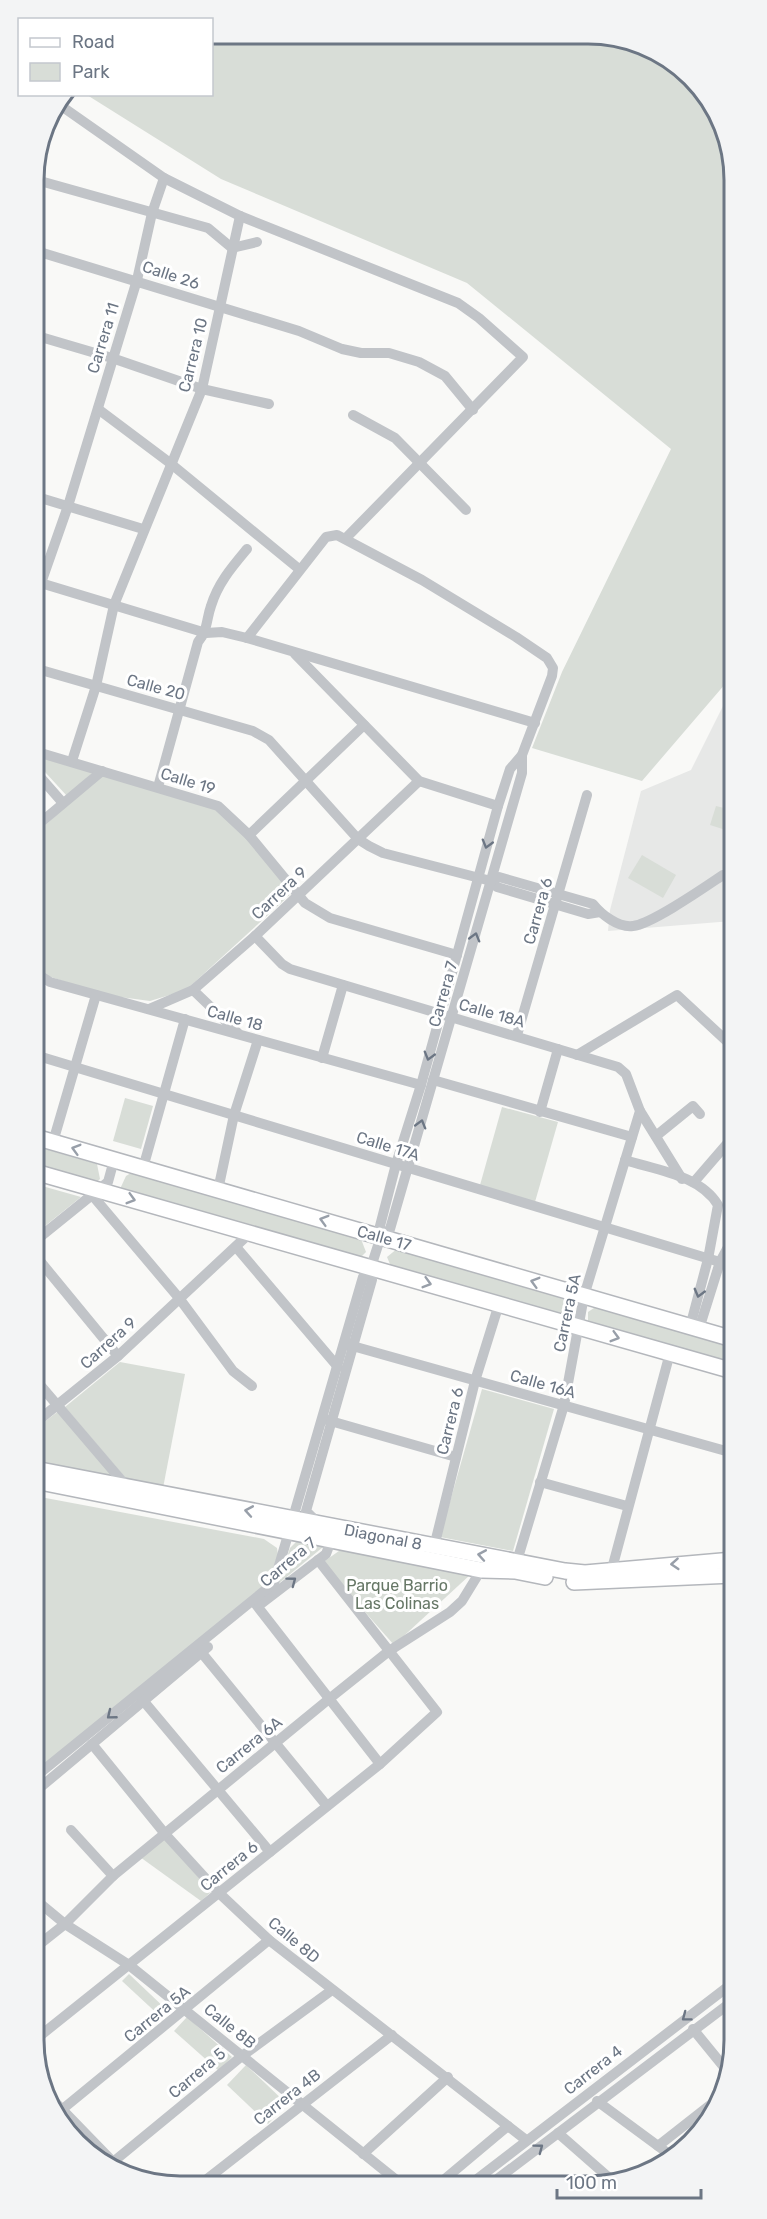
<svg xmlns="http://www.w3.org/2000/svg" width="767" height="2219" font-family="Rubik,sans-serif">
<style>
.built{fill:#e7e8e7}
.green{fill:#d8ddd7}
.lines{fill:none;stroke-linecap:round;stroke-linejoin:round}
.secondary-casing{stroke:#b4b7bc;stroke-width:18}
.street{stroke:#c1c4c8;stroke-width:10}
.secondary{stroke:#fff;stroke-width:15}
.oneway{stroke:#6c7684}
.oneway2{stroke:#989fa9}
.labels{text-anchor:middle;dominant-baseline:central;stroke-width:6;stroke-linejoin:round;paint-order:stroke}
.street-label{font-size:16px;fill:#6c7684;stroke:#fff}
.park-label{font-size:16px;fill:#676;stroke:#fff}
.rim{fill:none;stroke:#6c7684;stroke-width:3}
</style>
<rect width="100%" height="100%" fill="#f9f9f7"/>
<polygon class="built" points="732,688 732,921 608,931 610,910 641,791 691,770"/>
<g class="green">
<polygon points="212,33 616,36 691,76 731,151 732,676 642,781 532,748 562,672 671,449 467,283 221,179 87,95 212,94"/>
<polygon points="34,755 93,772 67,796 34,760"/>
<polygon points="101,775 216,809 248,839 293,892 186,990 150,1001 105,995 45,975 34,964 34,835"/>
<polygon points="716,806 732,810 732,832 710,825"/>
<polygon points="642,855 676,875 663,898 628,878"/>
<polygon points="125,1098 153,1106 141,1149 113,1141"/>
<polygon points="502,1107 558,1122 535,1202 480,1185"/>
<polygon points="35,1146 97,1164 100,1179 92,1186 35,1170"/>
<polygon points="131,1173 361,1239 366,1252 356,1262 120,1189 126,1176"/>
<polygon points="35,1184 81,1197 35,1234"/>
<path d="M398 1248 568 1298C572 1306 571 1313 563 1317L392 1269 387 1257Z"/>
<polygon points="597,1306 733,1344 733,1367 588,1323 588,1312"/>
<polygon points="120,1362 185,1374 163,1488 129,1482 65,1407"/>
<polygon points="482,1389 554,1409 513,1551 440,1537"/>
<polygon points="60,1410 117,1480 35,1463 35,1429"/>
<polygon points="35,1496 264,1539 277,1548 279,1561 269,1584 35,1773"/>
<polygon points="299,1539 323,1543 323,1547 278,1584 290,1548"/>
<polygon points="346,1546 471,1574 394,1645 322,1563"/>
<polygon points="165,1838 211,1892 201,1901 140,1857"/>
<polygon points="129,1974 169,2012 163,2019 122,1981"/>
<polygon points="187,2017 232,2057 219,2071 174,2031"/>
<polygon points="246,2065 287,2104 268,2124 227,2085"/>
</g>
<g class="lines">
<g class="secondary-casing">
<g id="secondary">
<polyline points="35,1137 733,1339"/>
<polyline points="35,1172 733,1371"/>
<polyline points="35,1469 565,1571 585,1573 733,1560"/>
<polyline points="35,1481 481,1570 515,1571 545,1577"/>
<polyline points="574,1582 733,1575"/>
</g>
</g>
<g class="street">
<polyline points="57,103 164,178 240,216 458,303 479,318 523,357 346,538"/>
<polyline points="33,179 208,228 232,248 257,242"/>
<polyline points="33,250 299,331 342,349 361,353 389,353 419,362 445,376 473,410"/>
<polyline points="34,335 112,358 202,389 269,404"/>
<polyline points="98,409 170,463 299,569"/>
<polyline points="353,415 395,438 466,510"/>
<polyline points="34,496 143,529"/>
<polyline points="34,581 206,633 222,632 247,638 535,723"/>
<polyline points="34,615 41,583 68,506 137,280 152,213 164,178"/>
<polyline points="295,654 419,781 498,806"/>
<polyline points="34,668 253,731 269,740 358,839 369,846 383,853 491,881 497,887 588,914 600,912"/>
<polyline points="34,751 218,806 249,835 305,903 330,918 457,955"/>
<polyline points="72,761 96,686 114,605 202,389 240,216"/>
<polyline points="34,770 62,802"/>
<path d="M158 787 198 642C208 630 206 620 211 606 218 583 232 567 247 549"/>
<polyline points="34,828 102,771"/>
<polyline points="249,835 364,725"/>
<path d="M491 881 499 877 593 904C601 914 618 928 633 926 652 924 705 887 723 875"/>
<polyline points="255,936 282,964 290,969 618,1067 626,1074 640,1111 584,1296 564,1405 517,1561"/>
<polyline points="34,972 50,982 421,1085"/>
<polyline points="193,990 238,1033"/>
<polyline points="149,1009 193,990 255,936 419,781"/>
<polyline points="517,1035 587,795"/>
<polyline points="35,1055 733,1266"/>
<polyline points="577,1055 677,995 732,1046"/>
<polyline points="322,1058 343,985"/>
<polyline points="433,1080 632,1137"/>
<polyline points="640,1111 682,1179"/>
<polyline points="540,1112 558,1049"/>
<polyline points="656,1136 693,1106 700,1114"/>
<polyline points="53,1142 96,995"/>
<path d="M625 1160C656 1170 700 1175 718 1205L708 1259 690 1327"/>
<polyline points="143,1168 185,1019"/>
<polyline points="694,1182 732,1138"/>
<polyline points="218,1190 234,1115 258,1040"/>
<polyline points="92,1195 179,1298 233,1371 252,1386"/>
<polyline points="381,1236 390,1229 522,773 522,755"/>
<polyline points="35,1241 108,1182 114,1160"/>
<polyline points="236,1247 338,1367"/>
<polyline points="35,1255 118,1356"/>
<polyline points="699,1329 720,1262 733,1238"/>
<polyline points="349,1345 733,1453"/>
<polyline points="35,1379 128,1488"/>
<polyline points="327,1420 456,1457"/>
<polyline points="35,1423 118,1356 250,1233"/>
<polyline points="540,1482 627,1506"/>
<polyline points="318,1523 306,1511 372,1280 371,1267"/>
<polyline points="434,1547 475,1381 499,1304"/>
<polyline points="610,1576 670,1353"/>
<polyline points="254,1602 380,1764"/>
<polyline points="262,1603 326,1554 329,1546 328,1534"/>
<polyline points="201,1652 327,1806"/>
<polyline points="141,1698 270,1852"/>
<polyline points="92,1744 166,1835 219,1893 269,1940 526,2140"/>
<polyline points="35,1777 274,1583 363,1277 371,1267 381,1236 380,1226 396,1164 421,1085 498,806 510,769 522,755 552,676 553,668 547,658 516,637 422,580 337,535 326,537 247,638"/>
<polyline points="36,1791 208,1647"/>
<polyline points="71,1830 113,1876"/>
<polyline points="36,1900 65,1924 129,1965 400,2183"/>
<polyline points="36,1947 65,1924 113,1876 329,1699 389,1651 450,1612 462,1601 481,1570"/>
<polyline points="693,2029 728,2072"/>
<polyline points="36,2039 380,1764 437,1712 318,1560"/>
<polyline points="52,2099 115,2164"/>
<polyline points="597,2101 673,2157"/>
<polyline points="59,2112 269,1940"/>
<polyline points="558,2133 615,2183"/>
<polyline points="75,2141 78,2144"/>
<polyline points="658,2146 723,2095"/>
<polyline points="363,2154 448,2077"/>
<polyline points="113,2162 242,2056 332,1990"/>
<polyline points="202,2183 392,2035"/>
<polyline points="440,2183 508,2126"/>
<polyline points="472,2183 734,1982"/>
<polyline points="492,2183 734,2000"/>
</g>
<use href="#secondary" class="secondary"/>
</g>
<defs><path id="oneway-chevron" d="M-2-3.5L2.5 0L-2 3.5" fill="none" stroke-width="1.6" stroke-linecap="round" stroke-linejoin="round" transform="scale(1.5)"/></defs>
<g class="oneway">
<use href="#oneway-chevron" transform="translate(487 844) rotate(106)"/>
<use href="#oneway-chevron" transform="translate(475 937) rotate(-74)"/>
<use href="#oneway-chevron" transform="translate(429 1056) rotate(106)"/>
<use href="#oneway-chevron" transform="translate(421 1124) rotate(-74)"/>
<use href="#oneway-chevron" transform="translate(699 1293) rotate(105)"/>
<use href="#oneway-chevron" transform="translate(292 1581) rotate(-37)"/>
<use href="#oneway-chevron" transform="translate(111 1715) rotate(141)"/>
<use href="#oneway-chevron" transform="translate(686 2017) rotate(143)"/>
<use href="#oneway-chevron" transform="translate(539 2148) rotate(-37)"/>
</g>
<g class="oneway2">
<use href="#oneway-chevron" transform="translate(76 1149) rotate(-164)"/>
<use href="#oneway-chevron" transform="translate(131 1199) rotate(16)"/>
<use href="#oneway-chevron" transform="translate(324 1220) rotate(-164)"/>
<use href="#oneway-chevron" transform="translate(535 1282) rotate(-164)"/>
<use href="#oneway-chevron" transform="translate(427 1283) rotate(16)"/>
<use href="#oneway-chevron" transform="translate(615 1337) rotate(16)"/>
<use href="#oneway-chevron" transform="translate(249 1511) rotate(-170)"/>
<use href="#oneway-chevron" transform="translate(482 1555) rotate(-170)"/>
<use href="#oneway-chevron" transform="translate(675 1564) rotate(176)"/>
</g>
<g class="labels">
<g class="street-label">
<text transform="translate(171 275) rotate(18)">Calle 26</text>
<text transform="translate(103 338) rotate(-73)">Carrera 11</text>
<text transform="translate(193 355) rotate(-76)">Carrera 10</text>
<text transform="translate(156 687) rotate(15)">Calle 20</text>
<text transform="translate(188 781) rotate(17)">Calle 19</text>
<text transform="translate(279 893) rotate(-43)">Carrera 9</text>
<text transform="translate(538 911) rotate(-74)">Carrera 6</text>
<text transform="translate(443 994) rotate(-74)">Carrera 7</text>
<text transform="translate(492 1013) rotate(16)">Calle 18A</text>
<text transform="translate(235 1018) rotate(16)">Calle 18</text>
<text transform="translate(388 1146) rotate(17)">Calle 17A</text>
<text transform="translate(384 1238) rotate(16)">Calle 17</text>
<text transform="translate(567 1313) rotate(-78)">Carrera 5A</text>
<text transform="translate(108 1343) rotate(-42)">Carrera 9</text>
<text transform="translate(543 1384) rotate(16)">Calle 16A</text>
<text transform="translate(450 1421) rotate(-76)">Carrera 6</text>
<text transform="translate(383 1537) rotate(11)">Diagonal 8</text>
<text transform="translate(288 1562) rotate(-40)">Carrera 7</text>
<text transform="translate(249 1745) rotate(-39)">Carrera 6A</text>
<text transform="translate(229 1866) rotate(-39)">Carrera 6</text>
<text transform="translate(294 1940) rotate(40)">Calle 8D</text>
<text transform="translate(157 2014) rotate(-39)">Carrera 5A</text>
<text transform="translate(230 2026) rotate(39)">Calle 8B</text>
<text transform="translate(593 2070) rotate(-38)">Carrera 4</text>
<text transform="translate(197 2073) rotate(-40)">Carrera 5</text>
<text transform="translate(287 2097) rotate(-38)">Carrera 4B</text>
</g>
<g class="park-label">
<text x="397" y="1585">Parque Barrio<tspan x="397" dy="18">Las Colinas</tspan></text>
</g>
</g>
<path d="M0 0H767V2219H0ZM180 44H588A136 136 0 0 1 724 180V2040A136 136 0 0 1 588 2176H180A136 136 0 0 1 44 2040V180A136 136 0 0 1 180 44Z" fill="#f3f4f5" fill-rule="evenodd"/>
<path class="rim" d="M180 44H588A136 136 0 0 1 724 180V2040A136 136 0 0 1 588 2176H180A136 136 0 0 1 44 2040V180A136 136 0 0 1 180 44Z"/>
<rect x="18" y="18" width="195" height="78" fill="#ffffff" stroke="#c4c8ce" stroke-width="1.5"/>
<rect x="30" y="38" width="30" height="9" fill="#ffffff" stroke="#c4c8ce" stroke-width="1.5"/>
<text x="72" y="48" font-size="18" fill="#6c7684">Road</text>
<rect x="30" y="63" width="30" height="18" fill="#d8ddd7" stroke="#c4c8ce" stroke-width="1.5"/>
<text x="72" y="78" font-size="18" fill="#6c7684">Park</text>
<path d="M557 2189v9h144v-9" fill="none" stroke="#6c7684" stroke-width="3"/>
<text x="566" y="2189" font-size="18" fill="#6c7684" stroke="#ffffff" stroke-width="4.5" paint-order="stroke">100 m</text>
</svg>
